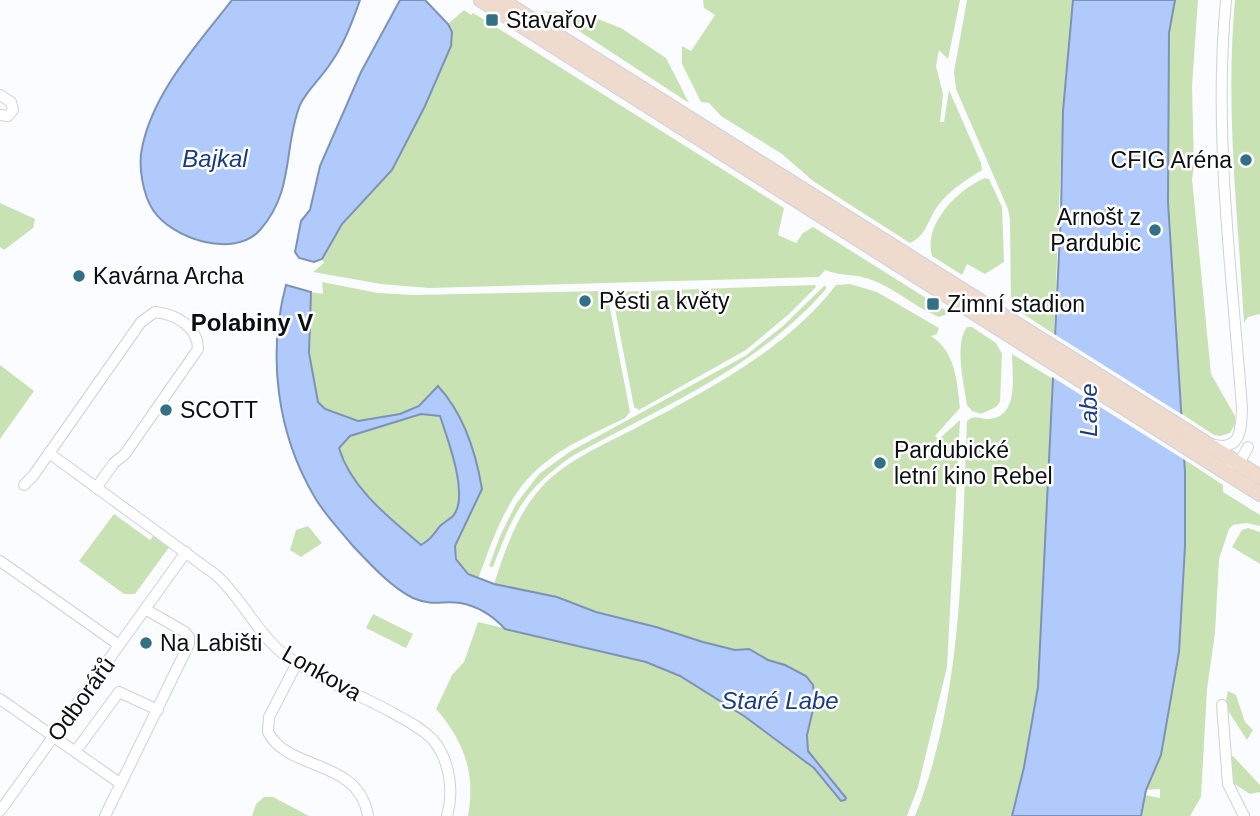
<svg xmlns="http://www.w3.org/2000/svg" width="1260" height="816" font-family="Helvetica,sans-serif">
<style>
.green{fill:#c9e2b4}
.water{fill:#afcafb;stroke:#7e92b4;stroke-width:2;fill-rule:evenodd}
.pier{fill:#fafcff}
.lines{fill:none;stroke-linecap:round;stroke-linejoin:round}
.street-casing{stroke:#cdd2d9;stroke-width:12}
.secondary-casing{stroke:#cdd2d9;stroke-width:16}
.street{stroke:#fff;stroke-width:10}
.secondary{stroke:#eedbcd;stroke-width:14}
.poi-dot{fill:#327086;stroke:#fff;stroke-width:2.5}
.labels{text-anchor:middle;dominant-baseline:central;stroke-width:5;stroke-linejoin:round;paint-order:stroke}
.poi-label{font-size:23px;fill:#0c0e10;stroke:#fff;text-anchor:start}
.street-label{font-size:23px;fill:#0c0e10;stroke:#fff}
.water-label{font-size:24px;font-style:italic;fill:#193c82;stroke:#fff}
.neighbourhood-label{font-size:24px;font-weight:bold;fill:#0c0e10;stroke:#fff}
</style>
<rect width="100%" height="100%" fill="#fafcff"/>
<g class="green">
<path d="M703 0H960L948 59 939 50 936 66 943 94 940 122H944L949 90 981 163 982 170C966 180 948 191 937 207 928 220 926 236 910 243L813 181 782 154 721 116 709 103 701 102 682 64V46L691 51 715 15 704 8Z"/>
<polygon points="967,0 1073,0 1063,111 1054,334 1011,306 1010,220 1008,209 956,89 954,72"/>
<polygon points="1175,0 1198,0 1192,86 1194,166 1192,179 1211,374 1235,416 1235,424 1230,433 1220,436 1214,435 1182,414 1168,202 1169,33"/>
<path d="M1235 0H1260V314L1248 317 1244 323C1238 215 1225 109 1235 0Z"/>
<path d="M464 10 471 15 473 13 496 27 784 208 778 235 796 243 803 233 813 227 950 313 939 317C914 307 894 287 869 279 855 274 840 276 825 270L819 277 429 288 381 284 313 272 324 263 322 259 342 224 392 170 425 106 452 33 448 24Z"/>
<polygon points="544,11 590,16 621,28 666,58 689,103 579,31"/>
<path d="M985 178 989 179 1002 207 1004 262 985 274 967 264 962 275 932 256C923 224 958 189 985 178Z"/>
<polygon points="0,203 35,219 33,228 4,250 0,247"/>
<path d="M322 282 378 293 413 295 602 291 607 293 630 412 625 418C597 432 565 445 541 466 507 494 493 539 478 579 463 571 456 563 455 546L479 475 467 435 451 400 435 388 428 399 419 406 400 414 357 421 325 409 318 402 309 353 311 292 323 294Z"/>
<path d="M850 284 877 292 939 328 937 334 931 336C956 352 957 382 960 408L935 436 939 439 960 420 947 667 918 787 907 816H468C476 774 464 741 436 709L452 675 464 662 478 622 646 662 680 676 744 716 814 768 841 801 845 800 846 798 808 751 807 735 815 701 785 665 768 660 749 649 735 650 703 642 656 627 494 584C505 551 516 516 540 489 563 462 603 445 634 429 708 389 784 352 836 285Z"/>
<polygon points="815,285 816,287 789,314 746,350 639,410 634,407 613,298 617,292"/>
<path d="M824 286H826V289C758 367 664 406 574 455 524 489 514 512 493 567L489 566 501 534 516 504 539 474 571 451 745 356 783 326Z"/>
<path d="M967 327H972L996 343 1002 354 1000 402 996 407 981 414 972 411 967 405C964 384 954 344 967 327Z"/>
<path d="M1012 354 1053 379 1038 687 1024 767 1012 816H915C965 691 961 553 967 421 974 414 979 419 987 419 1020 419 1012 375 1012 354Z"/>
<polygon points="0,365 34,391 0,439"/>
<path d="M421 414 440 416C447 437 470 496 453 516 450 520 444 522 440 526 434 534 430 540 421 545 390 518 351 489 339 448L350 436Z"/>
<polygon points="1185,460 1223,485 1223,492 1260,515 1260,526 1246,523 1233,525 1229,529 1219,559 1215,633 1207,689 1201,797 1190,816 1141,816 1145,795 1160,798 1160,789 1146,790 1161,755 1179,652 1185,546"/>
<polygon points="114,514 150,540 154,535 170,546 135,594 124,594 79,561"/>
<polygon points="308,526 322,543 301,557 290,550 296,530"/>
<polygon points="1248,528 1260,532 1260,564 1232,547 1242,530"/>
<polygon points="373,614 413,634 406,648 366,628"/>
<polygon points="1228,691 1236,695 1245,722 1253,730 1247,740 1225,706"/>
<polygon points="1233,756 1260,785 1260,792 1250,794 1233,783 1231,757"/>
<polygon points="264,797 273,797 309,816 252,816 256,804"/>
</g>
<g class="water">
<path d="M232 0H360C352 23 343 47 328 67 319 80 307 90 300 105 283 148 295 190 260 230 234 259 172 239 153 210 143 195 138 166 142 148 153 92 198 44 232 0Z"/>
<polygon points="400,0 425,0 448,24 452,32 451,46 425,106 392,170 342,224 322,259 314,262 299,258 295,252 301,221 310,210 320,166 361,72"/>
<polygon points="1073,0 1175,0 1169,33 1168,202 1185,472 1185,546 1179,652 1161,755 1146,790 1141,816 1012,816 1024,767 1038,687 1061,213 1063,111"/>
<path d="M286 285 311 292 309 353 318 402 325 409 358 421 400 414 419 406 438 386C463 413 476 453 482 489L455 546 456 559 468 574 494 584 557 597 596 612 656 627 703 642 735 650 749 649 768 660 785 665 806 676 813 685 815 701 807 735 808 751 846 798 845 800 841 801 814 768 744 716 680 676 646 662 505 629C493 616 478 606 460 603 442 600 434 607 413 598 391 587 370 564 353 546 340 530 324 514 314 496 277 433 267 355 286 285ZM421 414 440 416C447 438 470 496 453 516 449 520 444 522 440 526 434 534 430 540 421 545 390 518 351 489 339 448L350 436Z"/>
</g>
<polygon class="pier" points="1051,332 1186,417 1188,462 1049,375"/>
<g class="lines">
<g class="street-casing">
<g id="street">
<polyline points="0,95 11,102 13,110 8,116 0,115"/>
<path d="M1211 444C1241 453 1241 430 1242 408 1232 272 1213 136 1226 0"/>
<path d="M49 453 216 575C241 597 255 630 281 652 314 678 357 693 393 713 407 721 422 728 433 740 450 760 454 792 447 816"/>
<polyline points="1231,464 1242,458 1248,447"/>
<path d="M24 485 33 476 141 322 155 312C176 314 198 327 198 349L125 454 114 463 96 488"/>
<polyline points="0,561 119,645"/>
<path d="M297 663 269 717 268 732C288 772 359 758 368 816"/>
<polyline points="0,699 121,784"/>
<polyline points="1222,705 1228,784 1244,816"/>
<polyline points="75,752 119,692 158,710"/>
<polyline points="0,811 186,552"/>
<polyline points="105,816 189,644 189,637 185,632 145,609"/>
</g>
</g>
<g class="secondary-casing">
<g id="secondary">
<polyline points="481,0 1260,494"/>
<polyline points="501,0 1260,477"/>
</g>
</g>
<use href="#street" class="street"/>
<use href="#secondary" class="secondary"/>
</g>
<g class="poi-dot">
<rect x="485" y="13" width="14" height="14" rx="3.5"/>
<circle cx="1246" cy="160" r="7"/>
<circle cx="1155" cy="230" r="7"/>
<circle cx="79" cy="276" r="7"/>
<circle cx="585" cy="301" r="7"/>
<rect x="926" y="297" width="14" height="14" rx="3.5"/>
<circle cx="166" cy="410" r="7"/>
<circle cx="880" cy="463" r="7"/>
<circle cx="146" cy="643" r="7"/>
</g>
<g class="labels">
<g class="poi-label">
<text x="506" y="20">Stavařov</text>
<text x="1232" y="160" text-anchor="end">CFIG Aréna</text>
<text x="1141" y="217" text-anchor="end">Arnošt z<tspan x="1141" dy="26">Pardubic</tspan></text>
<text x="93" y="276">Kavárna Archa</text>
<text x="599" y="301">Pěsti a květy</text>
<text x="947" y="304">Zimní stadion</text>
<text x="180" y="410">SCOTT</text>
<text x="894" y="450">Pardubické<tspan x="894" dy="26">letní kino Rebel</tspan></text>
<text x="160" y="643">Na Labišti</text>
</g>
<g class="street-label">
<text transform="translate(322 673) rotate(30)">Lonkova</text>
<text transform="translate(81 699) rotate(-54)">Odborářů</text>
</g>
<g class="water-label">
<text x="215" y="158">Bajkal</text>
<text transform="translate(1088 410) rotate(-90)">Labe</text>
<text x="780" y="700">Staré Labe</text>
</g>
<g class="neighbourhood-label">
<text x="252" y="322">Polabiny V</text>
</g>
</g>
</svg>
